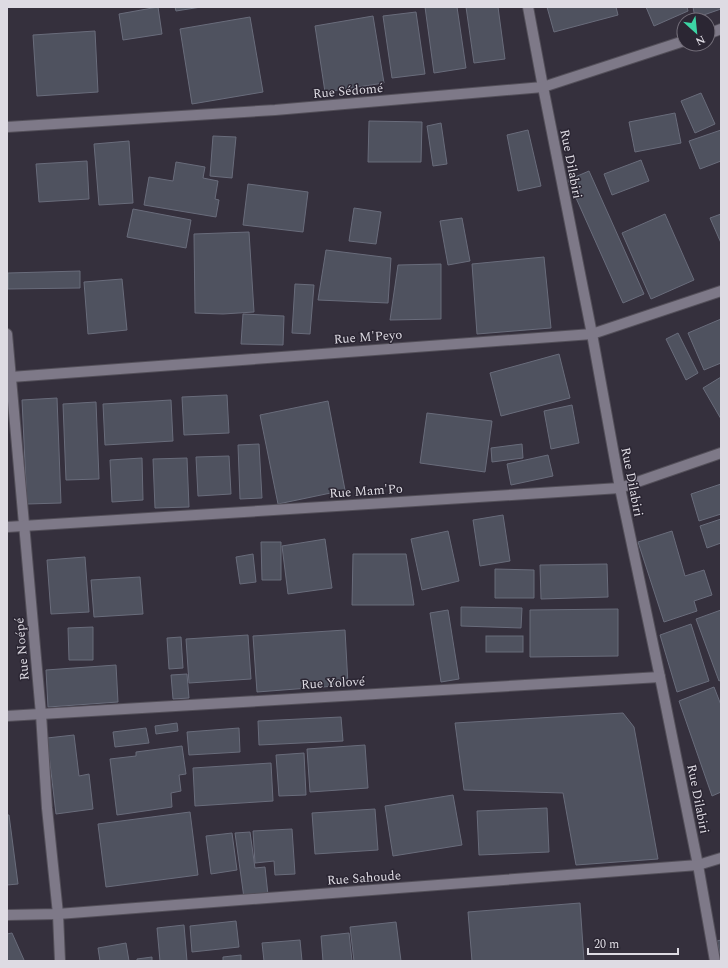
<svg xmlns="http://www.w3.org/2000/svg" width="728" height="968" font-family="Spectral,serif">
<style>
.building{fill:#4f525f;stroke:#696c7b}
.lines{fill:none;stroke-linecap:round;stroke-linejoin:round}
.street-casing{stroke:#534f59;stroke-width:12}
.street{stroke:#7e7988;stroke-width:10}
.labels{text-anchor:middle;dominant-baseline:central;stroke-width:3;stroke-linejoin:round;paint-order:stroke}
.street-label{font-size:13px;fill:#dedbe3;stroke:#2b2633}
</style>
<rect width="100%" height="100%" fill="#35303d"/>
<g class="building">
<polygon points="158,7 162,34 123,40 119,14"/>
<polygon points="175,7 201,7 176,11"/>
<polygon points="425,7 457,7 466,68 434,73"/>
<polygon points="466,7 498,7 505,59 474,63"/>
<polygon points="547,7 616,7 618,15 554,32"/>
<polygon points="646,7 687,7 688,11 654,26"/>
<polygon points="693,7 721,7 721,9 695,18"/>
<polygon points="416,12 425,74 392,78 383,16"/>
<polygon points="373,16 384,83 325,92 315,26"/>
<polygon points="250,17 263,92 192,104 180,29"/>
<polygon points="95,31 98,92 37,96 33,35"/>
<polygon points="701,93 715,124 695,133 681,101"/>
<polygon points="675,113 681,143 635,152 629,122"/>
<polygon points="369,121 422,122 421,162 368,162"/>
<polygon points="441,123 447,164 433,166 427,126"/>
<polygon points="528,130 541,186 518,191 507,135"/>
<polygon points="721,130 721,161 700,169 689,141"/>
<polygon points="213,136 236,137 232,178 210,176"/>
<polygon points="129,141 133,203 99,205 94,144"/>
<polygon points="641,160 649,181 612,195 604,174"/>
<polygon points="87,161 89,199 39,202 36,164"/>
<polygon points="176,162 205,167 203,178 218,181 215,199 219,200 216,217 144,205 149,177 173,181"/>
<polygon points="589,171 644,294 623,303 568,180"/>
<polygon points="248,184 308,192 303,232 243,225"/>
<polygon points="354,208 381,212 376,244 349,241"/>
<polygon points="133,209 191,220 186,248 127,237"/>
<polygon points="665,214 694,280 651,299 622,233"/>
<polygon points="721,214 721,243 710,218"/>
<polygon points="462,218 470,261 448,265 440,221"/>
<polygon points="249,232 254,312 223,314 195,313 194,234"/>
<polygon points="326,250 391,258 388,303 318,300"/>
<polygon points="544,257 551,328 477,334 472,264"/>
<polygon points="441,264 441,319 390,320 398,265"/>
<polygon points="80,271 80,288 8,289 8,273"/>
<polygon points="122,279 127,330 88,334 84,282"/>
<polygon points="295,284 314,285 310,334 292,333"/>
<polygon points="243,314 284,316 283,345 241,344"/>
<polygon points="721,319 721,363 704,370 688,333"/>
<polygon points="678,333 698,373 686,380 666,339"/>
<polygon points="559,354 570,398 501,416 490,373"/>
<polygon points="721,377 721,419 703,388"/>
<polygon points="227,395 229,433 184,435 182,397"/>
<polygon points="57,398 61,503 27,504 22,400"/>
<polygon points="171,400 173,441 105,445 103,404"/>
<polygon points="328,401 345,490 278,504 260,415"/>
<polygon points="96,402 99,479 66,480 63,404"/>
<polygon points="572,405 579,443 551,449 544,411"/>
<polygon points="427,413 492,421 485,472 420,463"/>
<polygon points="259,444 262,498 240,499 238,445"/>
<polygon points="522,444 523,458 492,462 491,448"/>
<polygon points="548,455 553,476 511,485 507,464"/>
<polygon points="229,456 231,494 198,496 196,457"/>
<polygon points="142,458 143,500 112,502 110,460"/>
<polygon points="187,458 189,507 155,508 153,459"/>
<polygon points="721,484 721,514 699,521 691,494"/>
<polygon points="503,515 510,561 480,566 473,520"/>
<polygon points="721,519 721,543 707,548 700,526"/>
<polygon points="448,531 459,581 422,590 411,539"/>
<polygon points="672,531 685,576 704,570 712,595 694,601 697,611 664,622 638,542"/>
<polygon points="325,539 332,588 288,594 282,546"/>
<polygon points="261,542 281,542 281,580 262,580"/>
<polygon points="253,554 256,582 240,584 236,557"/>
<polygon points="353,554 406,554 414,605 352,605"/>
<polygon points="85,557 89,612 51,614 47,560"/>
<polygon points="607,564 608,597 541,599 540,565"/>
<polygon points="495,569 534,570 534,598 495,598"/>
<polygon points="140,577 143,614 94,617 91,580"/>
<polygon points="461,607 522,608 521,628 461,626"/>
<polygon points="618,609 618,656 530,657 530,610"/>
<polygon points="448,610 459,679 441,682 430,613"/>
<polygon points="721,610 721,680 719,681 696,619"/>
<polygon points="691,624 709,681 677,692 660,635"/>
<polygon points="93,627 93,660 69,660 68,628"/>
<polygon points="345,630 348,685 257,692 253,636"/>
<polygon points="248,635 251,679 189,683 186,639"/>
<rect x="486" y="636" width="37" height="16"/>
<polygon points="181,637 183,668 169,669 167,638"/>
<polygon points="116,665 118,702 48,707 46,670"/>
<polygon points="187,674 189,698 173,699 171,675"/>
<polygon points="714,687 721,705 721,792 712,796 679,701"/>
<polygon points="623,713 634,727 658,859 576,865 563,793 464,790 455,723"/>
<polygon points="341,717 343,741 259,745 258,721"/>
<polygon points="177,723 178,731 156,734 155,726"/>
<polygon points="146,728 149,743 115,747 113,732"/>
<polygon points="239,728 240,752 189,755 187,732"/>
<polygon points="74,735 79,776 89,774 93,809 56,814 47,738"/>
<polygon points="365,745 368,788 310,792 307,749"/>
<polygon points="182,746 186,774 179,775 181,791 171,793 172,807 117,815 110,759 136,756 136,752"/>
<polygon points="304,753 306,795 279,796 276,755"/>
<polygon points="271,763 273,801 195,806 193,768"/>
<polygon points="453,795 462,845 393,856 385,806"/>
<polygon points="547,808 549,852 479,855 477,811"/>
<polygon points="375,809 378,850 315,854 312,813"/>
<polygon points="190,812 198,875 106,887 98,824"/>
<polygon points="7,815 9,815 18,884 7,885"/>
<polygon points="292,829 295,874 275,875 274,861 255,863 253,831"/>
<polygon points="250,832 255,868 265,867 268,895 244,898 235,833"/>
<polygon points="232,833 237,870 211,874 206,836"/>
<polygon points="580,903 584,961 472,961 468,912"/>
<polygon points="236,921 239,947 192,952 190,926"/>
<polygon points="396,922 401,961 354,961 350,927"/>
<polygon points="184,925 187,961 160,961 157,928"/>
<polygon points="12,933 24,960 23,961 7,961 7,934"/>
<polygon points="349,933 352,961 323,961 321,936"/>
<polygon points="300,940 302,961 264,961 262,943"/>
<polygon points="721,940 721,959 717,941"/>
<polygon points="126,943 129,961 100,961 98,948"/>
<polygon points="241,955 241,961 223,961 223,957"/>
<polygon points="152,957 152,961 137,961 137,959"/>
</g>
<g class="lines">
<g class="street-casing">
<g id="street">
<polyline points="528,7 543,87 592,334 620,488 660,677 698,865 715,961"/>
<polyline points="708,34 721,29"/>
<polyline points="7,127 275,110 543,87 684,41"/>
<polyline points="7,334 41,714 47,808 58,914 60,961"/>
<polyline points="11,377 592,334 721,291"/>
<polyline points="7,527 620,488 721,453"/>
<polyline points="7,716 660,677"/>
<polyline points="7,915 58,914 698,865 721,858"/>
</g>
</g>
<use href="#street" class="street"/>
</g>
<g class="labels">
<g class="street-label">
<text transform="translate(348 91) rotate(-5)">Rue Sédomé</text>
<text transform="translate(571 164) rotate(79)">Rue Dilabiri</text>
<text transform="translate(368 337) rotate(-4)">Rue M'Peyo</text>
<text transform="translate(632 482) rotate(79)">Rue Dilabiri</text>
<text transform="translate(366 491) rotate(-4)">Rue Mam'Po</text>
<text transform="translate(22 649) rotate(-95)">Rue Noépé</text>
<text transform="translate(333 683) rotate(-3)">Rue Yolové</text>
<text transform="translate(698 799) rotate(79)">Rue Dilabiri</text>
<text transform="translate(364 878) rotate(-4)">Rue Sahoude</text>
</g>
</g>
<rect width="728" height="968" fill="none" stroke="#dedbe3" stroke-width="16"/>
<g transform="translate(696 32) rotate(153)"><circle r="19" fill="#2b2633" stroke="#736e79"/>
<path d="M0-3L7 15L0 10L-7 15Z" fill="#3cd4a4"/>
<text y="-6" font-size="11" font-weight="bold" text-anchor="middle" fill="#dedbe3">N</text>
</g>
<path d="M588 948v6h90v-6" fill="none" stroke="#dedbe3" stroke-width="2"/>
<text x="594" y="948" font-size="12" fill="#dedbe3" stroke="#2b2633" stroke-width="3" paint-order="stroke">20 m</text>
</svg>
